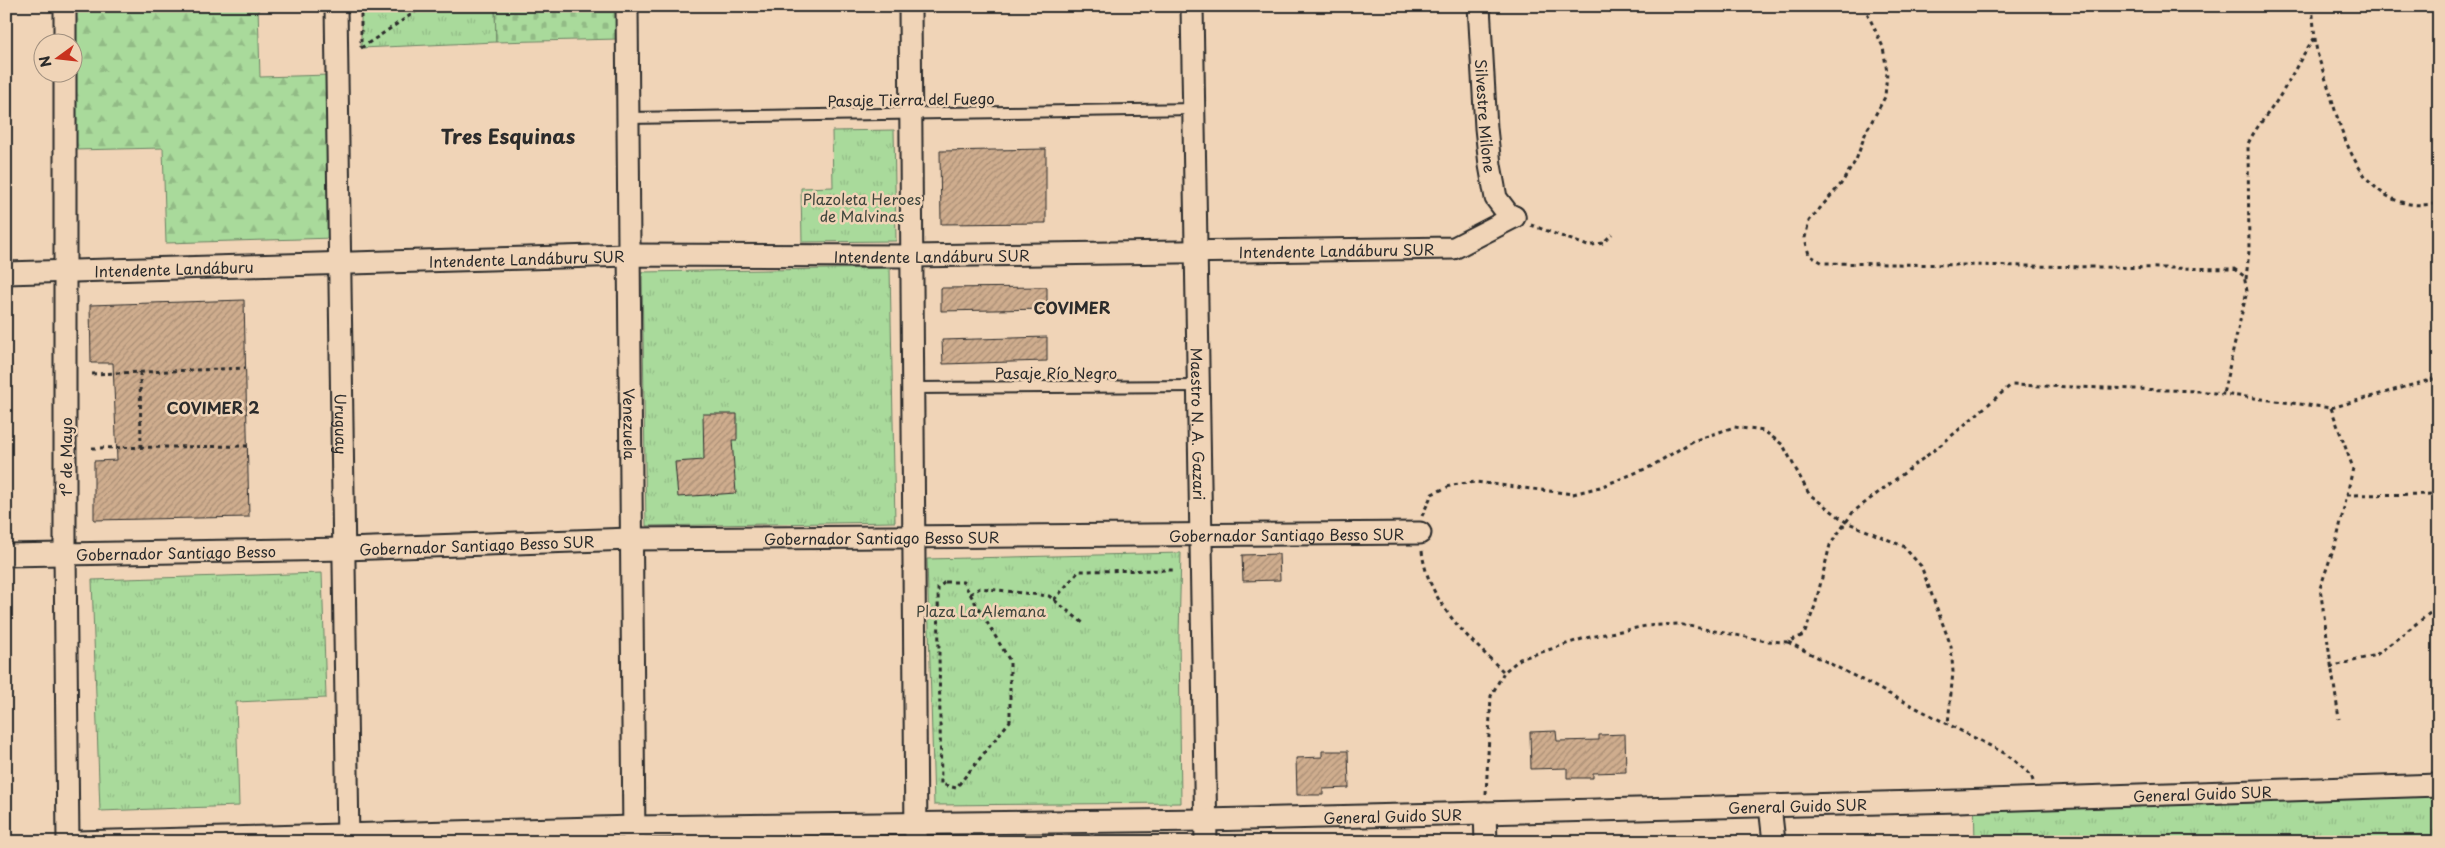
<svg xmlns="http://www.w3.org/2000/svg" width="2445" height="848" font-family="'Playpen Sans',sans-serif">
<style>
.grass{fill:url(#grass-tufts);stroke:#6a8263}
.forest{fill:url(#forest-firs);stroke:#6a8263}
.cemetery{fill:url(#cemetery-stones);stroke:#6a8263}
.building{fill:url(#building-hatch);stroke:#2b2b2b}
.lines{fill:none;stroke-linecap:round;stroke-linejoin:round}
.lane-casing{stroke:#2b2b2b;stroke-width:14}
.street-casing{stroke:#2b2b2b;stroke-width:25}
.path{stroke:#2b2b2b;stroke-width:3;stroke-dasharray:4 4;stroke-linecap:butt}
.lane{stroke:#f0d4b7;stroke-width:10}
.street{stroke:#f0d4b7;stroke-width:21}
.labels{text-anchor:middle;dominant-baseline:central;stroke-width:5;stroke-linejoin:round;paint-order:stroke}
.street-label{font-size:15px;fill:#2b2b2b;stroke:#f0d4b7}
.park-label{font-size:15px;fill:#3e453c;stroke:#f0d4b7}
.neighbourhood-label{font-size:16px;font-weight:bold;fill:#2b2b2b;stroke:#f0d4b7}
.district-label{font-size:20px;font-weight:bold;fill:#2b2b2b;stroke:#f0d4b7}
</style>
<defs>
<pattern id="grass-tufts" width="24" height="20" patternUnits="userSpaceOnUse" patternTransform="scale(1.25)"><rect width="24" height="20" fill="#a9da9b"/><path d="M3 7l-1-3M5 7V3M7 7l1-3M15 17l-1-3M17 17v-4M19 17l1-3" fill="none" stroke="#92bb86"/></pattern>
<pattern id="forest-firs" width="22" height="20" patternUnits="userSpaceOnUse" patternTransform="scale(1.25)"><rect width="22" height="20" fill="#a9da9b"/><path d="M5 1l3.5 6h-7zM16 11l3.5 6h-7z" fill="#92bb86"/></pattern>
<pattern id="cemetery-stones" width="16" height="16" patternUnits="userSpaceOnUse" patternTransform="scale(1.25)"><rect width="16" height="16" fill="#a9da9b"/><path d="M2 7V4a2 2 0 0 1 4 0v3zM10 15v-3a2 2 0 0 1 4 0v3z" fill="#92bb86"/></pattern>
<pattern id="building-hatch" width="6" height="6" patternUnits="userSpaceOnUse" patternTransform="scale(1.25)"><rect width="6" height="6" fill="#cfad8e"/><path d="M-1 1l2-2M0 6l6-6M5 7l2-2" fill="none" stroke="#a88d74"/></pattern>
</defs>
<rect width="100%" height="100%" fill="#f0d4b7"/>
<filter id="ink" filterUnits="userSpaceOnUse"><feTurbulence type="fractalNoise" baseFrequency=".02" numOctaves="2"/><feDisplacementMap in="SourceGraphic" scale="10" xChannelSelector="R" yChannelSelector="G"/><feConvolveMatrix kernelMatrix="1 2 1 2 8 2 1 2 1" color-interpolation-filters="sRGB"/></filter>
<g filter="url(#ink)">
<g class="grass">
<polygon points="495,6 496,42 361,48 361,6"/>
<polygon points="894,130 896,241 802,242 801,188 833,187 832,131"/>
<polygon points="890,268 895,522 646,526 642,272"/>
<polygon points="1181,553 1179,636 1181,803 934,805 927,559"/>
<polygon points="322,573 326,698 236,702 239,806 100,811 92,580"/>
<polygon points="2439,785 2439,842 1975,842 1974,800"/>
</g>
<polygon class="forest" points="70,6 258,6 260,77 329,75 334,238 166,243 163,148 74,150"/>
<polygon class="cemetery" points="495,6 615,6 618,39 496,42"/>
<g class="building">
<polygon points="1046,149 1046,223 941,224 940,151"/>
<polygon points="1047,287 1047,309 941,311 941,288"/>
<polygon points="244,300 249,517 94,520 94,461 117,460 113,363 91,363 90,305"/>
<polygon points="1047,337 1047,361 943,364 942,340"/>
<polygon points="703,414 737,414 737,440 732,440 736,493 678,497 675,462 704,460"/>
<polygon points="1279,554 1280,580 1243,581 1242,555"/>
<polygon points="1556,731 1557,741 1599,740 1599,735 1625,734 1626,772 1593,773 1593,778 1567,778 1567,768 1531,769 1530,732"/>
<polygon points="1322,751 1348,751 1349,788 1323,789 1323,795 1297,795 1296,758 1322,757"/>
</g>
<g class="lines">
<g class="lane-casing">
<g id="lane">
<polyline points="628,118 1195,109"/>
<polyline points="913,388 1199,386"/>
</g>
</g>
<g class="street-casing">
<g id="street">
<polyline points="65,6 65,42"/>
<path id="s1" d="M336 6 348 842"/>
<path id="s2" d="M627 6 634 842"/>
<polyline points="910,6 916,842"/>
<path id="s3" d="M1192 6 1206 842"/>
<path id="s4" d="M1479 6 1486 128 1490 165 1496 198 1508 214 1514 217"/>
<polyline points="65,72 65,553 68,842"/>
<path id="s5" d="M6 273 628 255 912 256 1454 248 1514 217"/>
<path id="s6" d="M6 555 345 549 631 539 1420 533"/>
<polyline points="1770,806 1774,842"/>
<polyline points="1485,813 1486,842"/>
<path id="s7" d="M77 842 634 827 1205 820 1958 801 2439 785"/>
</g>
</g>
<g class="path">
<polyline points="361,6 361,47"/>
<polyline points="1864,6 1883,47 1887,72 1885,97 1866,132 1856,160 1841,184 1809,221 1805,238 1809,255 1823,263 2234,269 2244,276 2247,291 2223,394"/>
<path d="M2312 6C2314 22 2314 40 2318 56 2322 69 2327 82 2331 96 2346 150 2369 217 2439 203"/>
<polyline points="361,48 424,6"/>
<polyline points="1531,225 1588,246 1603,243 1612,234"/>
<path d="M2246 279 2249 251 2248 144C2255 128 2266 117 2276 102 2290 81 2300 57 2316 36"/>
<polyline points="140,372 141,448"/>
<polyline points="92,374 246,368"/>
<polyline points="2331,408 2353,468 2337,539 2320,588 2339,719"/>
<polyline points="92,448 248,446"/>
<polyline points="2347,495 2439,494"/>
<polyline points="1422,516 1432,494 1452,485 1475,482 1573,494 1600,487 1650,467 1693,441 1734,427 1764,431 1783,445 1809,494 1846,522 1903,546 1921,566 1951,646 1953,672 1948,724"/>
<path d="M1422 551C1428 604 1469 638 1504 672"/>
<polygon points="945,582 963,582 1010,661 1010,721 956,788 941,784 938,588"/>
<polyline points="970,594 980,588 1049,596 1083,623"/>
<polyline points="1054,600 1079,571 1173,570"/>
<polyline points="1788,642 2006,754 2031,775 2033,781"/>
<polyline points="2330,667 2376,655 2439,606"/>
<polyline points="1486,794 1491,696 1504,672 1520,659 1585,638 1646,626 1678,624 1767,641 1787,642 1804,635 1815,606 1830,545 1853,512 1942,444 2011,385 2199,391 2331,408 2433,379 2439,381"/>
</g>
<use href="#lane" class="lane"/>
<use href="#street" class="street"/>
</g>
</g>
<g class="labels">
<g class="street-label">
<text transform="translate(911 99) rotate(-1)">Pasaje Tierra del Fuego</text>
<text stroke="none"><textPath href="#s4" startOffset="110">Silvestre Milone</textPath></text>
<text stroke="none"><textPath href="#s5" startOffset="1331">Intendente Landáburu SUR</textPath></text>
<text stroke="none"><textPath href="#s5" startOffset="926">Intendente Landáburu SUR</textPath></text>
<text stroke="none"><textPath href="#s5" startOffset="521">Intendente Landáburu SUR</textPath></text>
<text stroke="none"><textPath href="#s5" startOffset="168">Intendente Landáburu</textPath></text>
<text x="1056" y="372">Pasaje Río Negro</text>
<text stroke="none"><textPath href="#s1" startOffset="418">Uruguay</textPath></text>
<text stroke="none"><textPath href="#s2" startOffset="418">Venezuela</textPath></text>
<text stroke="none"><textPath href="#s3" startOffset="418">Maestro N. A. Gazari</textPath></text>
<text transform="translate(65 457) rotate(-90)">1º de Mayo</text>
<text stroke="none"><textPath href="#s6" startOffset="1281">Gobernador Santiago Besso SUR</textPath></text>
<text stroke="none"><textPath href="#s6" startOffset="876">Gobernador Santiago Besso SUR</textPath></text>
<text stroke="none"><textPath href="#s6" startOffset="471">Gobernador Santiago Besso SUR</textPath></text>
<text stroke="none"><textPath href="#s6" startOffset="170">Gobernador Santiago Besso</textPath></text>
<text stroke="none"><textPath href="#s7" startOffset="2126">General Guido SUR</textPath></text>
<text stroke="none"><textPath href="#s7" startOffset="1721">General Guido SUR</textPath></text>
<text stroke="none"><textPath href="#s7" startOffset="1316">General Guido SUR</textPath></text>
</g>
<g class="park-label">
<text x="862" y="198">Plazoleta Heroes<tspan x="862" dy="17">de Malvinas</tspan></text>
<text x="981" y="610">Plaza La Alemana</text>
</g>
<g class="neighbourhood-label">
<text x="1072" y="307">COVIMER</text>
<text x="213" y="407">COVIMER 2</text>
</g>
<g class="district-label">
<text x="508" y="136">Tres Esquinas</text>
</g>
</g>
<rect width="2445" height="848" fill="none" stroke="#f0d4b7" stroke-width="25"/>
<rect x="12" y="12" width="2420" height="823" fill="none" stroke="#2b2b2b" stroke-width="2" filter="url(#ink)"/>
<g transform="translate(58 58) rotate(255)"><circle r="24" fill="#f0d4b7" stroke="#a1907f"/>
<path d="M0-4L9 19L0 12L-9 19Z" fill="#c8321e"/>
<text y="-8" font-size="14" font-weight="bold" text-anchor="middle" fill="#2b2b2b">N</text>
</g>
</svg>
